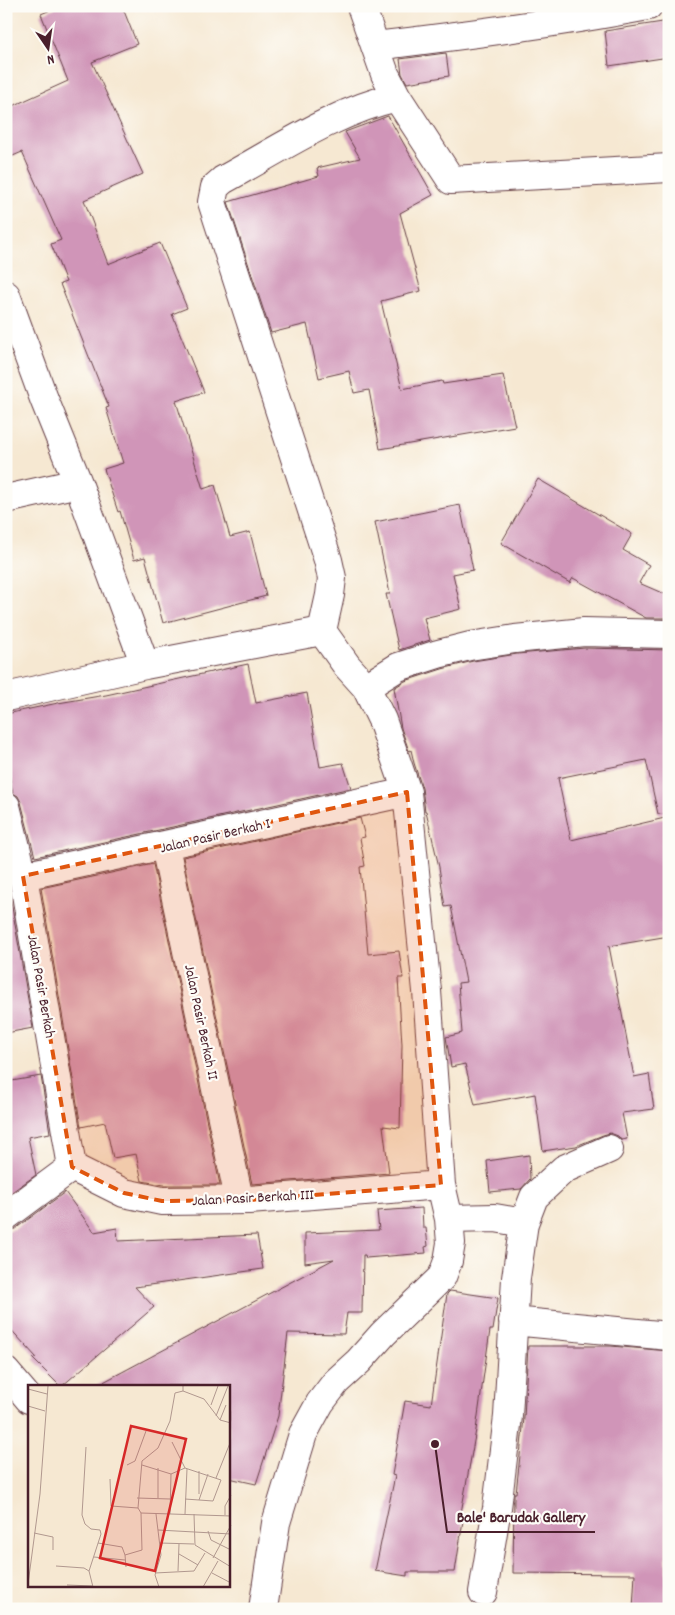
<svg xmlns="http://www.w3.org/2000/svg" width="675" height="1615" viewBox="0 0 675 1615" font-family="Dekko,sans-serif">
	<rect width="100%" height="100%" fill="#fdfcf7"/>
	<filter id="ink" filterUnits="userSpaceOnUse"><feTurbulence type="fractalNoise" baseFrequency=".02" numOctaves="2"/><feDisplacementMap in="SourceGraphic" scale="10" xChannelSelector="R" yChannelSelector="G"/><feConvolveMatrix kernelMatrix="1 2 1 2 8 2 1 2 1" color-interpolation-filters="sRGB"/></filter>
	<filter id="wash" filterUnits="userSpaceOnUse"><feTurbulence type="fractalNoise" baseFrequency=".0096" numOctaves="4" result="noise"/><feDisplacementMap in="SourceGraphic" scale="20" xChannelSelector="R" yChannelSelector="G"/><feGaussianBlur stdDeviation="1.12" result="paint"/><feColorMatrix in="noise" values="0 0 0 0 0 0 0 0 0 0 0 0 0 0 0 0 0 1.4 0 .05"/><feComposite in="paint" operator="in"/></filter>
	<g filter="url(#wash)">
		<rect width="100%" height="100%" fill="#f6e8d2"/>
		<g id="blocks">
			<!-- building -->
			<path fill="#d095b8" d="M60,6H122L137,44L92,62L143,174L84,200L108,264L160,243L187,308L172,314L204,392L176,401L203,489L215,485L230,537L250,532L266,596L163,623L145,557L134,560L120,511L118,512L104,469L123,463L106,408L109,407L60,284L66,282L51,244L61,240L22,152L6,159V109L68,81L41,14Z
				M669,21V57L609,66L605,31Z
				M446,53L449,76L407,83L402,74L400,59Z
				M388,116L433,195L400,213L421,291L381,301L402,389L442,381L443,384L503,375L515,426L380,449L369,390L354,393L349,371L319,378L307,324L271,333L228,202L319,176L317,168L360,158L345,132Z
				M538,479L632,534L623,550L649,565L639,583L669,596V618H646L573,578L570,583L501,543Z
				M460,505L473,570L453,574L461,609L424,618L430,640L399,650L386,594H390L375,522Z
				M585,648L669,650V813L658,814L646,760L558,778L571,840L669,817V936L609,946L634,1077L649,1074L654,1109L622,1113L627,1139L621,1140L618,1136L610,1133L603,1135L576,1146L543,1151L535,1094L475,1105L465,1064L451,1067L446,1037L462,1033L458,983L466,982L451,906L445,907L439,867L426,811H425L422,788L414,763L411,750L409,751L401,728L394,688L405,681L442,669L473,661L517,654Z
				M248,664L256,703L307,693L320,767L343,763L351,788L35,857L21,802L18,796L13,793L6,760V714L58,703L106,695Z
				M360,818L365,837L360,838L365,866L360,867L368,954L399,951L403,978H398L402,1045L400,1128L383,1126L389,1173L252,1184L183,857Z
				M153,864L220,1185H164L142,1181L136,1154L113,1158L105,1122L81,1127L41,888Z
				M6,873L33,1028L6,1033Z
				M41,1076L50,1133L28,1137L36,1175L6,1196V1082Z
				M529,1155L530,1179L521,1189L490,1192L487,1161Z
				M65,1192L94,1232L117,1228L118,1241L257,1235L263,1269L135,1287L154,1307L62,1386H60L33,1359L36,1357L6,1324V1231L15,1229Z
				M422,1208L423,1228H426L428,1246L425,1247L426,1253L366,1258L365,1255H363L362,1313H347L344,1334L288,1333L278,1416L256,1484L229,1478V1386H96L334,1259L305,1263V1233L379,1230L377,1211Z
				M450,1291L498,1298L493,1330H490L476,1430L461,1513L464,1514L455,1572H407V1576L375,1571L395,1476L392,1475L405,1401L431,1405L447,1294Z
				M528,1346H611L669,1351V1478H667L666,1609H633L635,1574L513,1573L514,1496V1493H516L524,1418Z"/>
		</g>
	</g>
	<g filter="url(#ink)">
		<use href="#blocks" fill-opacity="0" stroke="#643d44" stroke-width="1"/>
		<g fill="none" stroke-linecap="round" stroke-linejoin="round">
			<!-- minor casing -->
			<g stroke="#643d44" stroke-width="30">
				<path id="minor" d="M375,46C467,35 558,23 648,6
					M397,97L451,180L669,168
					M6,295L44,399L78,483L145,665
					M6,499L78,483
					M322,631L330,595L332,578L328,560L212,202L215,187L223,180C278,150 335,111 397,97L385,74L361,6
					M366,687L398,667L438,654L470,646L515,639L584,632L669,634
					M6,697L145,665L322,631L347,666L366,687L382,720L407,792L427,991L441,1185L449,1219L451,1243L448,1261L442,1277L383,1334L359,1361L336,1382L320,1403L303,1434L276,1523L263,1609
					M6,806L23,876L72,1167
					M165,846L239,1199
					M23,876L407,792
					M72,1167L124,1193L162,1201L249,1200L441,1185
					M6,1216L72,1167
					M449,1219L495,1218L524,1223
					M513,1321L669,1336
					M6,1372L29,1399
					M483,1592L497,1508L508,1416L516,1278L524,1223L534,1197L564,1169L609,1149"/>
			</g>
			<!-- minor -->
			<use href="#minor" stroke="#fff" stroke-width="28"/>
		</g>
	</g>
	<!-- marked area -->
	<path fill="#e0560e" fill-opacity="0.2" stroke="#e0560e" stroke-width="4" stroke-dasharray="10 6" stroke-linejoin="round" d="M407,792L441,1185L249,1200L162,1201L124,1193L72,1167L23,876Z"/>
	<g text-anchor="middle" stroke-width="4.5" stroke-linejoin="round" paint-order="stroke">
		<!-- street labels -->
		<g font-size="15" fill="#4a1f2b" stroke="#fdfcf7">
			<text transform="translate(215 835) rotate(-13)" y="5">Jalan Pasir Berkah I</text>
			<text transform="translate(42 986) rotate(80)" y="5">Jalan Pasir Berkah</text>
			<text transform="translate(202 1022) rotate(78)" y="5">Jalan Pasir Berkah II</text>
			<text transform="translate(253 1197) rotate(-3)" y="5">Jalan Pasir Berkah III</text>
		</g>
	</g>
	<!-- overview -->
	<g transform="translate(28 1385)">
		<rect width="202" height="202" fill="#f6e8d2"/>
		<path fill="none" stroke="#b1988f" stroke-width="1" d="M155,1V6L176,14L192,35L203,38M0,4L19,9M155,6L147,8L142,36L130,63L114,76L110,123L113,128L203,131M183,20L190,1M0,21L17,26M188,31L200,1M192,35L198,20M144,57L157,83M58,62L54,130L57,139L63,144L72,145L73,149L61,186M99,80L107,76L118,46M114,80L143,89M143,89L157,83L193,95L185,116L157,114M188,93L202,58M82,94L83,121L110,123M171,109V86M109,113L142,114M130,113V83M171,115L180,89M128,129L133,170L127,190L131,202M142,129L143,89M157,129L159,84M166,129L167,160L203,182M197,130V121L203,110M130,145L203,149M180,146L183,155L203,165M6,148L25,152V165M70,158L94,162L97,170M132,158L166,159M151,169L170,180M66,172L97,175M185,173L203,140M28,181L56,183L61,186L65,202M98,182L97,170L114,165L113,128M150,186L151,159M127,188L166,186L177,168M184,188L203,198M0,199L12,109L20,1M39,200L65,201M175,202L190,176"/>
		<path fill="#d62828" fill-opacity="0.15" stroke="#d62828" stroke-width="2.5" d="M103,41L158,54L127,186L72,173Z"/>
		<rect width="202" height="202" fill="none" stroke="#4a1f2b" stroke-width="2.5"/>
	</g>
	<!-- callouts -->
	<path fill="none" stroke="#4a1f2b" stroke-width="2" d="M435 1444L447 1532H595"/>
	<circle fill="#4a1f2b" stroke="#fdfcf7" stroke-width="2" cx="435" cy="1444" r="5"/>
	<g font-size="16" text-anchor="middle" font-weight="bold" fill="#4a1f2b" stroke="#fdfcf7" stroke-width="4.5" stroke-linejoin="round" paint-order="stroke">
		<text x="521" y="1522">Bale' Barudak Gallery</text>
	</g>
	<!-- margin -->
	<rect width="675" height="1615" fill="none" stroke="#fdfcf7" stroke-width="25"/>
	<!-- north arrow -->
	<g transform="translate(48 48) rotate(167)" stroke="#fdfcf7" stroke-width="4" paint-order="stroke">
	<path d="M0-4L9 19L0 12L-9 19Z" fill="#4a1f2b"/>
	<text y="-8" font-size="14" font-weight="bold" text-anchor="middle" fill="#4a1f2b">N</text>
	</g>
</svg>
